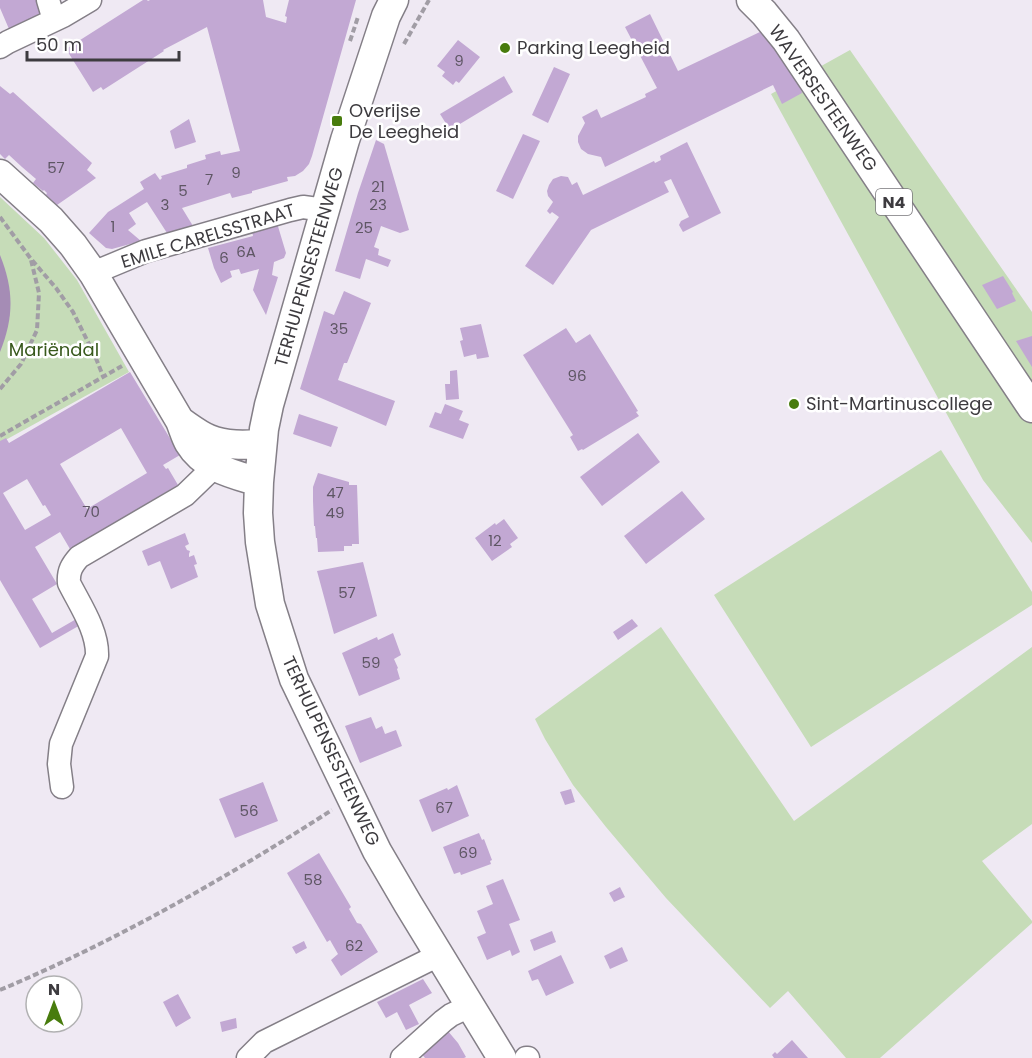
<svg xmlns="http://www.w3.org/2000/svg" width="1032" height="1058" viewBox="0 0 1032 1058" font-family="Poppins,sans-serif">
	<rect width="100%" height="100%" fill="#efe9f3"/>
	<!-- green -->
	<path fill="#c6dcb8" d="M850,50L1032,312V543L983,480L771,94Z
		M0,197L44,238L77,280L129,372L0,443Z
		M941,450L1032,592V605L811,747L714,595Z
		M661,627L794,821L1032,647V824L982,861L1032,921V923L880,1058H846L788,991L770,1008L666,898L606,827L573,785L545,739L535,719Z"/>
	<!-- water -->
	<path fill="#a58cb5" d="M0,255C14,290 14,317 0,352Z"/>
	<!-- building -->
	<path fill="#c2a8d3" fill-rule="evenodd" d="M0,0H36L42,13L9,29L0,8Z
		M143,0H147L148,1L150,0H263L266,17L286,23L287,17L285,16L289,0H356L312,156L309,164L303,171L295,176L287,177L288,181L252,191V193L232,198L230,193L182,208L193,226L167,233L147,202L129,213L136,224L128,230L141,241L112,249L106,248L89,233L108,212L144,189L140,182L155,173L160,180L162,178L161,176L187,168V165L206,159L205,155L220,151L221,155L240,151L207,27L163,50L164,51L103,90L101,87L93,92L66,49Z
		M650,14L678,71L762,31L801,87L802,93L782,104L773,85L605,167L601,157L588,154L581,149L578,142V136L585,123L582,117L597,109L601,118L646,97L645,94L657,88L625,27Z
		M458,40L480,57L459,83L456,81L453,85L442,76L445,72L437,66Z
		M554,67L570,74L548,123L532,115Z
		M504,76L513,92L450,130L440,114Z
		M0,86L10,94L13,92L92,163L87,170L96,178L57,205L46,195L47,193L44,190L43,191L33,183L36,179L22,167L9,155L5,159L0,154Z
		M189,119L196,142L175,149L170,131Z
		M523,134L540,141L513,199L496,191Z
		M376,140L384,144L409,230L400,233L381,226L374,247L379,249L378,255L391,260L388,267L366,259L360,279L335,271L358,193Z
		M687,142L721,213L683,232L679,225L681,221L689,217L671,179L664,182L669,192L591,230L553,285L525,266L559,217L552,212L550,214L547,211L553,202L548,196L547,191L549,185L553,179L561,176L568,177L572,185L577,182L583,195L654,161L655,163L661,160L660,156Z
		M277,223L286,253L284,258L274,262L272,275L278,277L266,315L253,290L259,269L241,274L239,269L230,271L232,277L221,283L214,268L208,248L253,236L252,231Z
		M1003,276L1013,292L1012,293L1016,301L997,309L982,285Z
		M344,291L371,303L347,363H344L338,380L395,401L386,426L300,389L324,311L334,315Z
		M481,324L489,357L477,359L476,354L464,357L460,341L463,340L460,328Z
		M566,328L576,343L590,334L638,411L636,412L639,416L583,450L582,449L578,451L570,437L573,435L523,355Z
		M1032,336V367L1016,341Z
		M457,370L459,399L446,400L445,384H450V371Z
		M130,372L180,455L163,465L166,469L168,468L178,485L70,549L60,532L35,547L57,584L32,599L52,633L78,618L82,624L40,648L0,580V441L6,438L9,443ZM121,428L147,473L87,509L60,464ZM27,479L43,506L45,505L51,515L25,530L3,493Z
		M445,404L463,411L459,420L469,424L463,439L429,427L435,412L441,414Z
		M299,414L338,427L331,447L293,434Z
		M638,433L660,462L602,506L580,477Z
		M318,473L349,482V485H357L359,544H352V546H344V551L318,552L317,538H316L315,526H314L313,501V487Z
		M682,491L705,519L646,564L624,536Z
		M504,519L518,538L510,544L512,547L492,561L475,538L495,523L496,525Z
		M185,533L189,544L185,546L187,550L190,551L189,554V557L194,555L197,564L194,565L198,577L171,589L160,561L148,566L142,551Z
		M363,562L377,616L334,634L317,571Z
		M632,619L638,626L618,640L613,632Z
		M393,633L401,655L394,659L398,668L397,669L400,679L359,696L342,653L377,637L378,640Z
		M371,717L376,729L382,726L385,734L396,730L402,746L360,763L345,726Z
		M263,782L278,821L235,838L219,799Z
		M457,785L469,816L432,832L419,800L447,788L448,790Z
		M571,789L575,802L565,805L560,792Z
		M479,833L482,840L484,839L492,860L490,861L491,864L461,875L460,872L454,874L443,847Z
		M319,853L351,907L349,909L357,923L361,924L378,952L341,976L331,960L338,954L330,940L327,942L287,873Z
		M503,879L520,920L509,924L520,952L512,956L510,950L487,960L477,937L486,933L477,911L493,904L486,886Z
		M620,887L625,897L614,902L609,893Z
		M552,931L556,942L534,951L530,940Z
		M304,941L307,948L296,954L292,947Z
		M622,947L628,961L610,969L604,956Z
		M561,955L574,983L546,996L538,979L532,981L528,971Z
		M423,979L432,993L409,1005L419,1024L406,1030L397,1012L386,1018L377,1002Z
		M178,994L191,1018L176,1027L163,1002Z
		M236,1018L237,1028L222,1032L220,1022Z
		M447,1030L458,1043L466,1057L464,1058H425L420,1052Z
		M792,1040L808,1058H774L772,1055L775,1052L777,1054Z"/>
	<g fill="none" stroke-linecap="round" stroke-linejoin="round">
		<!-- minor casing -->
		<g stroke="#847f87" stroke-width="25">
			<path id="minor" d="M48,0L54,20
				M0,47L8,42L63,16L90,0
				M93,273L146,251L290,210L303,207L325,210
				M62,787L59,764L61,744L97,656C98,631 80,605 69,583C68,571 72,565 79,557L185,495L214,467
				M248,1058L264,1042L439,955
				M402,1058L443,1021L451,1015L470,1006
				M526,1058H528"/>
		</g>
		<!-- major casing -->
		<g stroke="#847f87" stroke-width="31">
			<path id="major" d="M394,0L386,16L345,140L269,405L264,429L259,482L258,513L260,542L270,604L294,679L377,851L408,904L502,1058
				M751,0L764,13L786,40L1032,408
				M0,174L51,220L73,245L93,273L180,421C183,428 185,436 189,443C204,468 233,474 259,482
				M180,421C189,427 199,435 209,439C226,446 245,445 262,444"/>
		</g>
		<!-- path -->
		<path stroke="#a19da5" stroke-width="4" stroke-dasharray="6 3" stroke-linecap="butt" d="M350,41L358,17
			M404,44L429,0
			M0,217L31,259L56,288L73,312L95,356L103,376
			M0,389L21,364L37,330L39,293L31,260
			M0,436L122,366
			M0,990C116,941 226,878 332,810"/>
		<!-- minor -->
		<use href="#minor" stroke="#fff" stroke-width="22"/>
		<!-- major -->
		<use href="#major" stroke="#fff" stroke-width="28"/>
	</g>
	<!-- markers -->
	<g fill="#487c0d" stroke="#fff" stroke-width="2">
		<circle cx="505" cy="48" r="6"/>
		<rect x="331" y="115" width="12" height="12" rx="3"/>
		<circle cx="794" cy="404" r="6"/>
	</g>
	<g text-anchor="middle" stroke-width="5" stroke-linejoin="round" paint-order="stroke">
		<!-- number labels -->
		<g font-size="15" fill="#5e5664">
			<text x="459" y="66">9</text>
			<text x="56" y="173">57</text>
			<text x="236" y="178">9</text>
			<text x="209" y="185">7</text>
			<text x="378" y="192">21</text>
			<text x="183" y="196">5</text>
			<text x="165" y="210">3</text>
			<text x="378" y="210">23</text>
			<text x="113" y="232">1</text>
			<text x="364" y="233">25</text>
			<text x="246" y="257">6A</text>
			<text x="224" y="263">6</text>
			<text x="339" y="334">35</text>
			<text x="577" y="381">96</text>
			<text x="335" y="498">47</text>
			<text x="91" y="517">70</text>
			<text x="335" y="518">49</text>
			<text x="495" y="546">12</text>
			<text x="347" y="598">57</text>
			<text x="371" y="668">59</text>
			<text x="444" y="813">67</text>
			<text x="249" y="816">56</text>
			<text x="468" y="858">69</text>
			<text x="313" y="885">58</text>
			<text x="354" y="951">62</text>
		</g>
		<!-- shield labels -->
		<rect fill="#fff" stroke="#777679" stroke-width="1.5" x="876" y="189" width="36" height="26" rx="4.5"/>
		<g font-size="16" font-weight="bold" fill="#3d3b3f">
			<text x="894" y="208">N4</text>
		</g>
		<!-- poi labels -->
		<g font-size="18" fill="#3d3b3f" stroke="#fff" text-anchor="start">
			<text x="517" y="54">Parking Leegheid</text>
			<text x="349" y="117">Overijse<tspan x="349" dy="21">De Leegheid</tspan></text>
			<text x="806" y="410">Sint-Martinuscollege</text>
		</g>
		<!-- street labels -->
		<g font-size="18" fill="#3d3b3f" stroke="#fff">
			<text transform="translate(823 98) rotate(55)" y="6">WAVERSESTEENWEG</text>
			<text transform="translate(208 236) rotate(-17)" y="6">EMILE CARELSSTRAAT</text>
			<text transform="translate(309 267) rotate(-74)" y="6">TERHULPENSESTEENWEG</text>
			<text transform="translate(331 751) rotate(65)" y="6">TERHULPENSESTEENWEG</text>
		</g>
		<!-- park labels -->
		<g font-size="18" fill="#38591c" stroke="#fff">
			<text x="54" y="356">Mariëndal</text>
		</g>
	</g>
	<!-- north arrow -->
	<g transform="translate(54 1004)"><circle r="28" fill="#ffffff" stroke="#b1b1b2" stroke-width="1.5"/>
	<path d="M0-4.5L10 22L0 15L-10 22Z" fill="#487c0d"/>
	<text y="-9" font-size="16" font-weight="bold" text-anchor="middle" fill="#3d3b3f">N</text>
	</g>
	<!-- scale -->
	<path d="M27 51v9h152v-9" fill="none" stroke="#3d3b3f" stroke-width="3"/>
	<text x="36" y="51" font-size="18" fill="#3d3b3f" stroke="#ffffff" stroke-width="4.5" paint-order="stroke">50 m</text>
</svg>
